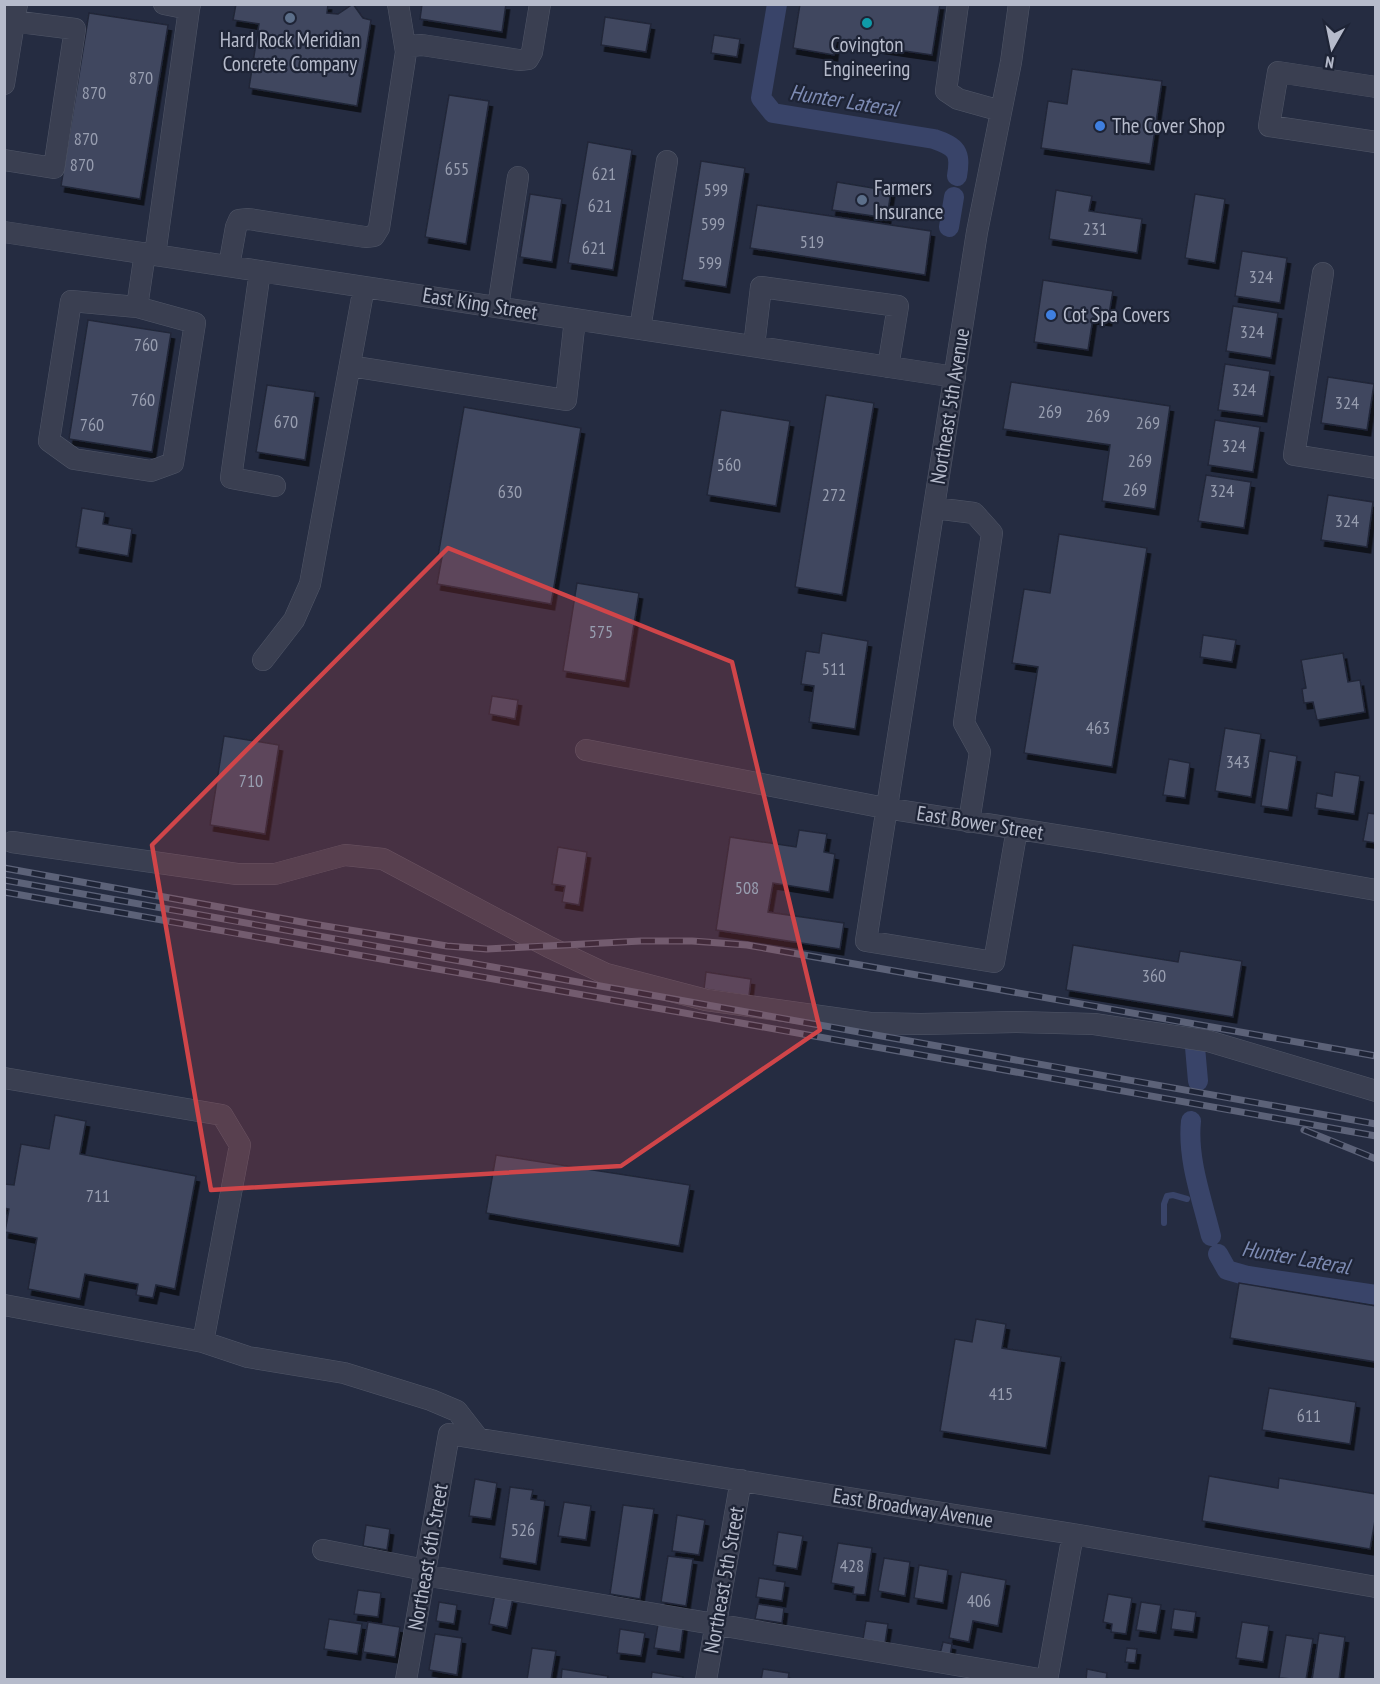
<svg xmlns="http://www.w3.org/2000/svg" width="1380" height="1684" viewBox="0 0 1380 1684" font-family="'PT Sans Narrow',sans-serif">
	<defs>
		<filter id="shadow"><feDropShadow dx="3.5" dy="6" stdDeviation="0" flood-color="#0009"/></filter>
	</defs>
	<rect width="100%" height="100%" fill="#252c41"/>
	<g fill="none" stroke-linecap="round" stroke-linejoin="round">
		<!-- stream -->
		<path stroke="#394469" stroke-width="6" d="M1164,1223V1204L1167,1196L1173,1195L1187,1199"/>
		<!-- canal -->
		<path stroke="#394469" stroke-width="20" d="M777,4L761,98L773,113L934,139C957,147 961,152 957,176
			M949,227L954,197
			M1195,1047L1198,1081
			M1191,1121C1187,1159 1202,1199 1211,1236
			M1218,1254L1227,1270L1248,1276L1376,1295"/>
	</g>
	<!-- building -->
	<path fill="#3f475f" stroke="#202638" stroke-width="1.5" filter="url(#shadow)" d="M236,4H328L327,13L338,14L353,4L363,18L371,20L357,106L249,88L259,24L233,20Z
		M422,4H506L502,32L420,19Z
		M800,4H940L932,55L836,41L834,55L793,48Z
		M89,13L168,25L140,199L61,186Z
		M605,17L651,24L646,52L601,45Z
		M714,35L740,39L737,57L711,53Z
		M1072,69L1162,81L1150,164L1041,148L1048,101L1067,104Z
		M449,95L489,101L466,244L425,237Z
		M588,142L632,150L613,270L568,263Z
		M701,161L745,168L726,287L682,280Z
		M837,182L891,191L887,218L832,210Z
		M1056,190L1092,196L1089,211L1142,219L1137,253L1049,239Z
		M530,194L562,199L552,262L520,257Z
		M1195,194L1225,199L1215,263L1185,258Z
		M757,205L931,231L925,275L750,248Z
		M1242,251L1287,258L1280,303L1235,296Z
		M1043,280L1113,291L1108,320L1093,318L1088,350L1034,342Z
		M1233,306L1278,313L1271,358L1226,351Z
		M88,320L171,333L152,452L69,439Z
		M1225,364L1270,371L1263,416L1218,410Z
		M1328,377L1374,384L1367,430L1321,423Z
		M1011,382L1170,406L1155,509L1102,501L1110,445L1003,429Z
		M267,385L315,392L305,460L256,452Z
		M826,395L874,403L842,595L795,587Z
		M464,407L581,428L551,604L437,584L442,557L438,556Z
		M721,410L790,421L776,506L707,495Z
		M1215,420L1260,427L1253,472L1208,465Z
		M1206,475L1251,482L1244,528L1198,521Z
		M1328,495L1373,502L1367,547L1321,540Z
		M82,508L105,512L103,524L132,529L128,556L76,547Z
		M1059,534L1147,548L1112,767L1024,753L1038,667L1012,663L1024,589L1050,593Z
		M577,583L639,593L625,681L563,671Z
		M822,633L868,641L855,729L809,722L814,686L801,684L806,651L819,653Z
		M1203,635L1236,640L1232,662L1200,657Z
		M1343,653L1348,682L1360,680L1365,712L1317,720L1313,702L1304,703L1302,689L1306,688L1301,660Z
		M492,696L518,700L515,719L489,714Z
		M1225,728L1261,734L1251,797L1215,791Z
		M224,736L279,745L265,834L210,825Z
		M1269,751L1297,756L1288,810L1261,806Z
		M1169,759L1190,763L1185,798L1163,795Z
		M1335,772L1360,776L1354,814L1315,808L1317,793L1332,796Z
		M1368,813L1376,814V843L1363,841Z
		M799,830L827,834L824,852L835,854L829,892L773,883L768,912L844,923L840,949L716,930L730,837L796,847Z
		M558,847L587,852L579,905L562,902L565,886L552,884Z
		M1073,945L1178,962L1180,951L1242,961L1233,1017L1066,990Z
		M706,972L751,979L749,996L704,989Z
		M55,1115L86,1121L80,1154L196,1176L175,1289L156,1285L153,1298L136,1295L138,1284L85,1274L80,1299L28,1289L37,1238L5,1232L9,1209L4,1208V1184L14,1185L21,1144L49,1149Z
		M496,1155L690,1185L679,1246L486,1213Z
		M1239,1283L1376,1306V1362L1230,1338Z
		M976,1319L1006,1324L1002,1348L1061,1357L1046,1448L940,1431L955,1339L972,1342Z
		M1269,1388L1356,1402L1350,1444L1262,1430Z
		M1209,1476L1278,1488L1279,1478L1376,1494V1515L1370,1549L1202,1521Z
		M475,1479L497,1483L491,1519L469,1516Z
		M510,1487L533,1490L531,1499L545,1501L536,1564L500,1558Z
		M564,1502L591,1506L586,1540L558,1536Z
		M623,1505L654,1509L640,1599L610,1594Z
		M677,1515L705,1520L699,1555L672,1551Z
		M366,1525L390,1529L387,1550L363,1546Z
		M778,1532L803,1536L797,1569L773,1565Z
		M838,1543L872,1548L865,1595L853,1594L854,1587L831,1583Z
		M668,1556L693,1559L686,1606L661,1602Z
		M884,1558L910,1562L905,1596L878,1591Z
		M919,1565L948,1570L943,1603L914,1598Z
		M961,1572L1006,1580L998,1626L973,1621L969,1642L949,1638Z
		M759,1578L785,1582L782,1601L756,1597Z
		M358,1590L381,1593L378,1617L354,1614Z
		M495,1594L513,1598L507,1628L489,1624Z
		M1108,1594L1132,1598L1126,1634L1111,1632L1112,1624L1103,1622Z
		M439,1602L457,1605L454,1624L436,1621Z
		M1141,1602L1161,1605L1156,1633L1136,1630Z
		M758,1604L784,1608L782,1623L755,1619Z
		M1174,1609L1196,1612L1193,1632L1171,1629Z
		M659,1618L684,1622L680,1652L654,1648Z
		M329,1619L362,1624L357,1654L324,1649Z
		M866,1621L888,1624L885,1643L863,1639Z
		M368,1622L400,1627L395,1657L363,1652Z
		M1242,1622L1269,1626L1263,1662L1236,1658Z
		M620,1629L645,1633L641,1656L617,1653Z
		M1319,1633L1345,1637L1339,1680H1312Z
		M435,1634L462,1638L457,1675L429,1670Z
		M1286,1635L1313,1639L1306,1680L1279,1678Z
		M943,1642L952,1644L950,1656L940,1654Z
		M532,1648L556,1651L551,1680H527Z
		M1127,1648L1137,1649L1135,1663L1125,1662Z
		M562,1669L608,1676L607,1680H561Z
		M763,1669L789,1673L788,1680H761Z
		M1087,1669L1107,1673L1106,1680H1086Z
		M652,1672L683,1677V1680H651Z"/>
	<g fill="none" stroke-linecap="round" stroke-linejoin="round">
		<!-- minor casing -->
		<g stroke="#515768" stroke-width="22">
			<path id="minor" d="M164,4L189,9L190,4
				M398,4L406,52
				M958,4L946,91L958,99L1001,111
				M4,20L75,29L54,168L4,160
				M4,84L17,4
				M1376,87L1278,72L1269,126L1376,142
				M4,232L955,377
				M155,255L189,9
				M229,266L236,227L239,220L249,219L365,237L374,236L379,228L406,52L410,46L422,45L519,60L528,59L532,52L540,4
				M260,271L231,478L275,486
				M1323,273L1294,455L1376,468
				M137,307L195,323L173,463L151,471L74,459L49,441L71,301L137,307L145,253
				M498,307L518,177
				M640,329L667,161
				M754,346L761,287L898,306L888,367
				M350,366L566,400L575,319
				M934,508L974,513L992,533L964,723L980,752L969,822
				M263,660L294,620L310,584L364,287
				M586,750L885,808L1101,842L1376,890
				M1017,829L994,962L866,941L977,232L1011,62L1019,4
				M12,842L237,874H275L345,855L383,859L549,947L606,974L706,1000L870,1023L921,1024L1016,1022L1094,1024L1208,1041L1376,1091
				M4,1078L222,1115L240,1145L203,1342
				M4,1305L203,1342L248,1357L344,1373L431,1400L457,1411L478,1438
				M323,1550L425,1570
				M424,1575L1045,1680
				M406,1680L449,1434L1073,1534L1376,1587
				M706,1680L741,1480
				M1047,1680L1073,1534"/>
		</g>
		<!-- minor -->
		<use href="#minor" stroke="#3a3f51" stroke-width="21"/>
		<!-- rail casing -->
		<g stroke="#5c6278" stroke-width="7">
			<path id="rail" d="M4,868L313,924L447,946L487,949L641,941H692L747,945L1376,1056
				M4,880L1376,1124
				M4,892L1376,1136
				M1304,1130L1376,1159"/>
		</g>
		<!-- rail -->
		<use href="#rail" stroke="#1e2436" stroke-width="4.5" stroke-dasharray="14" stroke-linecap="butt"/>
	</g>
	<!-- marked area -->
	<path fill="#d04549" fill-opacity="0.2" stroke="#d04549" stroke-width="4.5" stroke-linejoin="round" d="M448,548L732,662L820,1030L621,1166L211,1190L152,845Z"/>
	<!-- markers -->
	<g fill="#5c6f8a" stroke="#1e2436" stroke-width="2">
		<circle cx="290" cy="18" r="6"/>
		<circle cx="862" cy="200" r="6"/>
	</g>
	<circle fill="#0f9aa8" stroke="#1e2436" stroke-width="2" cx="867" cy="23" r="6"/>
	<g fill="#3f7fe0" stroke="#1e2436" stroke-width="2">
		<circle cx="1100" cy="126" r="6"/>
		<circle cx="1051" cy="315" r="6"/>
	</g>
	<g text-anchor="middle" stroke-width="4.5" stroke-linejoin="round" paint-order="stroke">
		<!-- number labels -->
		<g font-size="18" fill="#989eb0">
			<text x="141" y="84">870</text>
			<text x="94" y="99">870</text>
			<text x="86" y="145">870</text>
			<text x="82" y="171">870</text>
			<text x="457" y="175">655</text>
			<text x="604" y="180">621</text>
			<text x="716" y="196">599</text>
			<text x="600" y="212">621</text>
			<text x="713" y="230">599</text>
			<text x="1095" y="235">231</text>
			<text x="812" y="248">519</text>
			<text x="594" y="254">621</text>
			<text x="710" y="269">599</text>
			<text x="1261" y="283">324</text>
			<text x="1252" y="338">324</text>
			<text x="146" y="351">760</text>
			<text x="1244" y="396">324</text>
			<text x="143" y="406">760</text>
			<text x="1347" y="409">324</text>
			<text x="1050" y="418">269</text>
			<text x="1098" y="422">269</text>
			<text x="286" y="428">670</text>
			<text x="1148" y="429">269</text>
			<text x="92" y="431">760</text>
			<text x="1234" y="452">324</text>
			<text x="1140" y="467">269</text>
			<text x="729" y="471">560</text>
			<text x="1135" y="496">269</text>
			<text x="1222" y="497">324</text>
			<text x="510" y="498">630</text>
			<text x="834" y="501">272</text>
			<text x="1347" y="527">324</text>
			<text x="601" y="638">575</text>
			<text x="834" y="675">511</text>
			<text x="1098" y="734">463</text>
			<text x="1238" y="768">343</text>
			<text x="251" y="787">710</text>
			<text x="747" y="894">508</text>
			<text x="1154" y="982">360</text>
			<text x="98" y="1202">711</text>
			<text x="1001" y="1400">415</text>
			<text x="1309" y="1422">611</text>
			<text x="523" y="1536">526</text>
			<text x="852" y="1572">428</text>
			<text x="979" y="1607">406</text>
		</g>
		<!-- poi labels -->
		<g font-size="21" fill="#b6bbcb" stroke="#1e2436" text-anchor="start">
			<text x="290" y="47" text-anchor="middle">Hard Rock Meridian<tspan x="290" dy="24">Concrete Company</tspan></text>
			<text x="867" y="52" text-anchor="middle">Covington<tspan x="867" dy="24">Engineering</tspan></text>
			<text x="1112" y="133">The Cover Shop</text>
			<text x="874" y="195">Farmers<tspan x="874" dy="24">Insurance</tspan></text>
			<text x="1063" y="322">Cot Spa Covers</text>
		</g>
		<!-- street labels -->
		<g font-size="21" fill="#b6bbcb" stroke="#1e2436">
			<text transform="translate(480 304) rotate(9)" y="7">East King Street</text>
			<text transform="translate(950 406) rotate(-81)" y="7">Northeast 5th Avenue</text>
			<text transform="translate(980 823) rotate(9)" y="7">East Bower Street</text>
			<text transform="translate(913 1508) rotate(9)" y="7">East Broadway Avenue</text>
			<text transform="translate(428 1557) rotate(-80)" y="7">Northeast 6th Street</text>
			<text transform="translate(724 1580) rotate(-80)" y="7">Northeast 5th Street</text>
		</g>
		<!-- water labels -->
		<g font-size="22" font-style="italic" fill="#7d8bb3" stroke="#1e2436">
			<text transform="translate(844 100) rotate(9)" y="8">Hunter Lateral</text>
			<text transform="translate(1296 1257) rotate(10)" y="8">Hunter Lateral</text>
		</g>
	</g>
	<!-- border -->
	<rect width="1380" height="1684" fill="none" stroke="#b6bbcb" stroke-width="12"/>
	<!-- north arrow -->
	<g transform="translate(1332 48) rotate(189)" stroke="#1e2436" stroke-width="4.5" paint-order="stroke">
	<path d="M0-4.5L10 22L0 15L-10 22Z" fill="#b6bbcb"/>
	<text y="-9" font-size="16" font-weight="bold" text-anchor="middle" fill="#b6bbcb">N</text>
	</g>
</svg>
